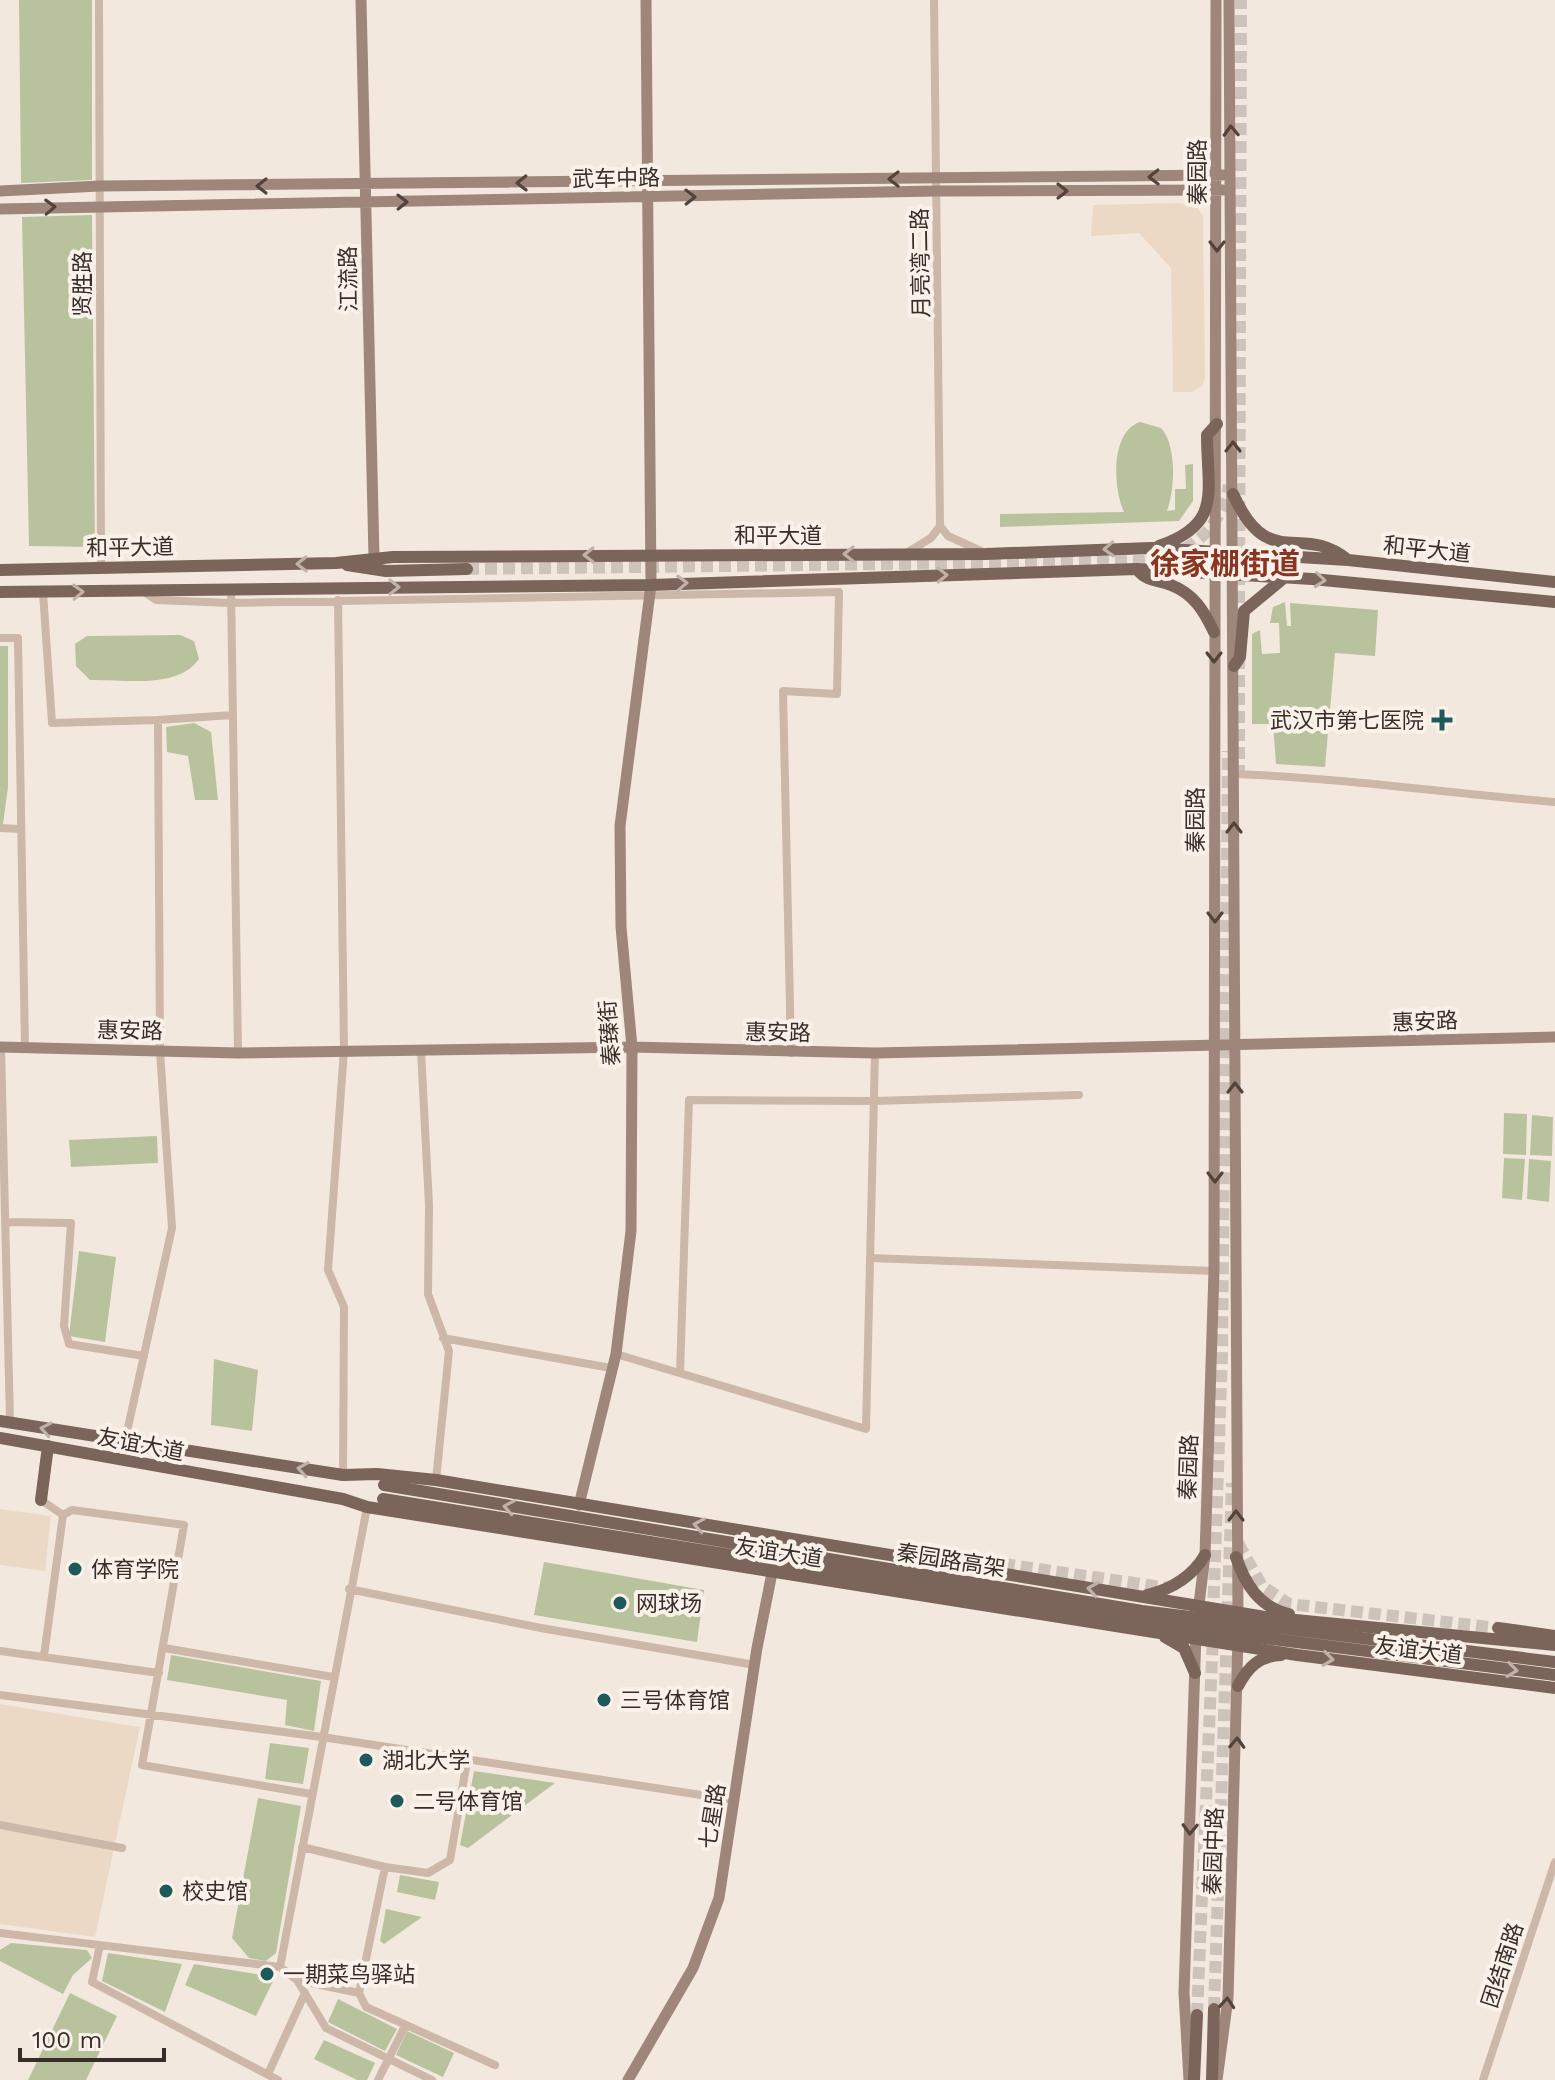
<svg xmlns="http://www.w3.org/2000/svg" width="1555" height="2080" viewBox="0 0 1555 2080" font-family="'Work Sans','Noto Sans SC',sans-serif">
	<rect width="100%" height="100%" fill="#f3e8de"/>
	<!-- green -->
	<path fill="#b8c39d" d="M19,0H92V180L21,183Z
		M92,215L95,547L29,546L22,217Z
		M1140,422L1161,428C1177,445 1175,490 1167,511L1175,510V489H1186L1185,465L1193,464V501L1179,521L1000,527V514L1124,512C1113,488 1110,432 1140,422Z
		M1285,602L1287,626H1291L1290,603L1378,610L1375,656L1335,653L1325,767L1276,764L1273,724H1252V634L1260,630L1262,654L1280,653L1279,623H1270L1273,607Z
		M180,635L194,641L199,659C177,690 123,679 90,680L76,666L75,644L87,636Z
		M0,646H8V787L3,824H0Z
		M194,723L211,732L218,800H195L188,756L167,752L166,727Z
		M1504,1113L1527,1114L1526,1155L1503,1154Z
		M1532,1115L1553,1117L1552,1156L1530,1155Z
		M157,1136L158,1163L71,1167L69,1140Z
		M1504,1158L1525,1159L1522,1200L1502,1198Z
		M1529,1159L1551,1161L1549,1202L1527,1199Z
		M79,1251L116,1257L105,1342L69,1336Z
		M214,1359L258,1370L252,1431L211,1425Z
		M544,1562L704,1590L697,1642L534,1615Z
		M171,1655L321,1681L314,1731L285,1725L287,1700L167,1680Z
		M270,1743L309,1748L303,1784L265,1779Z
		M474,1771L555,1783L468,1848L460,1845Z
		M258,1798L301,1806L276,1953L266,1961L249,1958L232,1938Z
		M400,1875L439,1882L435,1900L397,1892Z
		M386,1909L422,1917L384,1944L380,1941Z
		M11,1943L87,1950L92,1958L73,1975L63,1994L0,1961V1950Z
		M108,1953L182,1964L165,2012L102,1981Z
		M194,1964L275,1977L256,2016L185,1985Z
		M70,1993L117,2016L86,2080H28Z
		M338,1999L397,2029L385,2051L328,2022Z
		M407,2031L454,2053L443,2077L396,2055Z
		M324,2040L375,2063L367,2080H357L314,2059Z"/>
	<!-- plaza -->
	<path fill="#ebd9c5" d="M1176,203L1196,205L1203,216L1205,378L1202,386L1192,392H1173L1171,268L1139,233L1091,236L1093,205Z
		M0,1509L51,1516L45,1571L0,1565Z
		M0,1704L140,1727L95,1937L0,1924Z"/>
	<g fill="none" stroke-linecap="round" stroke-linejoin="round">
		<!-- primary-tunnel -->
		<path stroke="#cec3ba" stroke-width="12" stroke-dasharray="12 6" stroke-linecap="butt" d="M467,569L1147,561C1190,555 1222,528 1229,485
			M1239,621L1241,0
			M1239,777V655
			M1238,1543L1262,1586L1289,1604L1498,1628
			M896,1548L1168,1588
			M1213,1616L1222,1353L1228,751
			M1214,2009L1232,1483
			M1197,2015L1213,1635"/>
		<!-- street -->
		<path stroke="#ccb7a9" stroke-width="8" d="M99,0L101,568
			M934,0L940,526L948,536L981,551
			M908,552L931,538L940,526
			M231,588L238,1053
			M144,592L156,600L231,603L839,592L837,694L783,691L791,1053
			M43,593L52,723L158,720
			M338,600L344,1050L328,1270L344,1307L343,1475
			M0,638H18L25,1048
			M1234,774C1341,778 1448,793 1555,802
			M0,828L21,829
			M1,1047L10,1422
			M421,1051L429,1205L428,1294L449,1351L436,1480
			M5,1222L71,1223L64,1326L69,1344L144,1356
			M870,1258L1214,1271
			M443,1338L611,1368
			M616,1354L866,1429L875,1053
			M680,1373L689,1100L874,1101L1079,1095
			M125,1441L172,1228L160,1051L158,720L233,715
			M41,1500L63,1515L72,1510L184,1525L142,1765L311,1794
			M349,1589L541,1628L755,1665
			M164,1648L333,1677
			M0,1651L159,1673
			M44,1656L63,1515
			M0,1695L322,1737L734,1800
			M0,1825L122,1848
			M302,1847L385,1867L428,1873L450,1860L467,1761
			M385,1867L359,1993L366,2007L495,2065
			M0,1933L280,1967L367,1507
			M100,1945L92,1982L278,2080
			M280,1967L297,1980L359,1993
			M297,1980L326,2028L432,2080
			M268,2074L305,1993
			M378,2080L405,2026
			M1483,2080L1555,1862"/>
		<!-- secondary -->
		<path stroke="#9f867a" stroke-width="11" d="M361,0L374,557
			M1229,0L1238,1619
			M0,191L100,186L1223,175
			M0,209L937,191L1223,190
			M0,1047L238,1053L632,1047L875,1053L1555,1037
			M579,1505L616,1354L631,1231L632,1047L621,927L620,826L651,585L646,0
			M1198,1612L1205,1555L1214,1271L1216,0
			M628,2080L693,1968L719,1898L757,1648L779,1538
			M1189,2080L1184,1993L1196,1633
			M1217,2080L1228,1998L1238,1637"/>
		<!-- primary -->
		<path stroke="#7b645a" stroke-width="12" d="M1233,494C1269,574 1301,521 1348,560
			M1159,546C1223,524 1207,492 1207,435L1217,424
			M347,565L386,571L467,569
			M1137,569C1147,582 1157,579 1171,585C1194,594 1204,611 1214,632
			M0,570L336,563L393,557L986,554L1151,548L1348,560L1555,582
			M0,592L651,585L1137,569L1312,579L1555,602
			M1234,666L1240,657L1244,611L1285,577
			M0,1421L343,1475L377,1474L436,1480L1265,1617L1555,1645
			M0,1438L343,1499L367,1507L1297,1655L1555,1688
			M41,1500L48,1446
			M1236,1557C1245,1584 1259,1607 1289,1614
			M1147,1595C1172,1589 1192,1577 1205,1555
			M1498,1628L1555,1636
			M1165,1637L1184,1648L1195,1673
			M1238,1686C1248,1667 1259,1656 1281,1655
			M1194,2080L1197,2015
			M1212,2080L1214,2009"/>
		<!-- primary-bridge -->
		<path stroke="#7b645a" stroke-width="12" d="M384,1485L1142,1611L1555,1662
			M383,1499L1185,1628L1555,1675"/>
	</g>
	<!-- one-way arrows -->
	<defs><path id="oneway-chevron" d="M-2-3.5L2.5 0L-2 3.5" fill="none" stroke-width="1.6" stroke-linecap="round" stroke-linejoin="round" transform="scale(2)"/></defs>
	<g stroke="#52433d">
		<use href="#oneway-chevron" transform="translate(1231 131) rotate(-92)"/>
		<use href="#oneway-chevron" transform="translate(1154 177) rotate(179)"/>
		<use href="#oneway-chevron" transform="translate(894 179) rotate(180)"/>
		<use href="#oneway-chevron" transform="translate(522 183) rotate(179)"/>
		<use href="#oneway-chevron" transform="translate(262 186) rotate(180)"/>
		<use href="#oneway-chevron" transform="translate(1062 191)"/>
		<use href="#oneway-chevron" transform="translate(690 197) rotate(-1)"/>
		<use href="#oneway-chevron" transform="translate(402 202) rotate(-1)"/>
		<use href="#oneway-chevron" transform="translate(50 207) rotate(-2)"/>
		<use href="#oneway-chevron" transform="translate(1217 246) rotate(90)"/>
		<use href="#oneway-chevron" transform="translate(1233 447) rotate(-90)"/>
		<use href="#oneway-chevron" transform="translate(1214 657) rotate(90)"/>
		<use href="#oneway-chevron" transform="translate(1234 828) rotate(-90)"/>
		<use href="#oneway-chevron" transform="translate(1215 917) rotate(90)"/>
		<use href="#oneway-chevron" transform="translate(1235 1088) rotate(-90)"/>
		<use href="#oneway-chevron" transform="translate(1215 1177) rotate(90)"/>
		<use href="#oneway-chevron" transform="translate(1236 1516) rotate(-90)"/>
		<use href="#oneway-chevron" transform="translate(1237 1743) rotate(-88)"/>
		<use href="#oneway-chevron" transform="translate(1190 1829) rotate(92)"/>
		<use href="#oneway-chevron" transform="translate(1227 2003) rotate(-85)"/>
	</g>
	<g stroke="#c1b2a9">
		<use href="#oneway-chevron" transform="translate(1109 549) rotate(178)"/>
		<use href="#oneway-chevron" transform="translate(849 554) rotate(180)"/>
		<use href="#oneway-chevron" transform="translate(589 555) rotate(-180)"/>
		<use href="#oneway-chevron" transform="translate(302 564) rotate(179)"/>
		<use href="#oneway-chevron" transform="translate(942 575) rotate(-1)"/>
		<use href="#oneway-chevron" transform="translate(1320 580) rotate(5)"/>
		<use href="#oneway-chevron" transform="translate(682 583) rotate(-2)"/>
		<use href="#oneway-chevron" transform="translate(394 587)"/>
		<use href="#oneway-chevron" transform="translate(78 592) rotate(-2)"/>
		<use href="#oneway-chevron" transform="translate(46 1429) rotate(-170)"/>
		<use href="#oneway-chevron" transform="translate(303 1469) rotate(-171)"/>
		<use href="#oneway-chevron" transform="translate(509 1507) rotate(-170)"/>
		<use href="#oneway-chevron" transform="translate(699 1525) rotate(-170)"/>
		<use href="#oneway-chevron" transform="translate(1093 1589) rotate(-171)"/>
		<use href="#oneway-chevron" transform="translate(1328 1659) rotate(7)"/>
		<use href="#oneway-chevron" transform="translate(1512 1670) rotate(7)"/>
	</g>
	<!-- markers -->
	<g fill="#1e5a5b" stroke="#faf2ea" stroke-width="3">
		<path d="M1438 708h8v8h8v8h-8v8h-8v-8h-8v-8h8z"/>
		<circle cx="75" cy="1569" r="8"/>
		<circle cx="620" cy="1603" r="8"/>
		<circle cx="604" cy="1700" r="8"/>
		<circle cx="366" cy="1760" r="8"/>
		<circle cx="397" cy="1801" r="8"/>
		<circle cx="166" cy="1891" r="8"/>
		<circle cx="267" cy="1974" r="8"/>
	</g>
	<g text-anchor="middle" stroke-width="8" stroke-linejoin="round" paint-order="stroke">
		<!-- street labels -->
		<g font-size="22" fill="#392d29" stroke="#faf2ea">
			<text transform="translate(1197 172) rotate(-90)" y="8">秦园路</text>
			<text transform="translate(616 178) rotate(-1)" y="8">武车中路</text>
			<text transform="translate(920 263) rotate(-91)" y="8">月亮湾二路</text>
			<text transform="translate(348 279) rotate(-91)" y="8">江流路</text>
			<text transform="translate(82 284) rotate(-90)" y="8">贤胜路</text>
			<text x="778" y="543">和平大道</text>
			<text transform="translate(130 547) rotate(-1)" y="8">和平大道</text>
			<text transform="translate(1427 549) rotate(6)" y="8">和平大道</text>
			<text transform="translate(1195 820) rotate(-90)" y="8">秦园路</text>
			<text transform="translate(1425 1021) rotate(-2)" y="8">惠安路</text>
			<text transform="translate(130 1030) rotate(1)" y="8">惠安路</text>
			<text transform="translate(778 1032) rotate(1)" y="8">惠安路</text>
			<text transform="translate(609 1033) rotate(-94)" y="8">秦臻街</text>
			<text transform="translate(141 1444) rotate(11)" y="8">友谊大道</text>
			<text transform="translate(1188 1467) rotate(-88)" y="8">秦园路</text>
			<text transform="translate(779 1552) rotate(9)" y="8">友谊大道</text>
			<text transform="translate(951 1560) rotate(9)" y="8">秦园路高架</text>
			<text transform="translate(1419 1650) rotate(7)" y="8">友谊大道</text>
			<text transform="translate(712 1816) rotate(-81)" y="8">七星路</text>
			<text transform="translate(1213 1851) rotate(-88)" y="8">秦园中路</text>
			<text transform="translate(1502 1965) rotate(-72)" y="8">团结南路</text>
		</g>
		<!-- poi labels -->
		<g font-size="22" fill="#392d29" stroke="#faf2ea" text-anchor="start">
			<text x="1424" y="728" text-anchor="end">武汉市第七医院</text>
			<text x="91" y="1577">体育学院</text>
			<text x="636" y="1611">网球场</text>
			<text x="620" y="1708">三号体育馆</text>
			<text x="382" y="1768">湖北大学</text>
			<text x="413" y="1809">二号体育馆</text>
			<text x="182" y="1899">校史馆</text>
			<text x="283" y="1982">一期菜鸟驿站</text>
		</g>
		<!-- district labels -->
		<g font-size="30" font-weight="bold" fill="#893521" stroke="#faf2ea">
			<text x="1225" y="574">徐家棚街道</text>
		</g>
	</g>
	<!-- scale -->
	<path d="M20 2048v12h144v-12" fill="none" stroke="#392d29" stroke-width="4"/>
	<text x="32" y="2048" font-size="24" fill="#392d29" stroke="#faf2ea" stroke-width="6" paint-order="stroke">100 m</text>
</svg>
